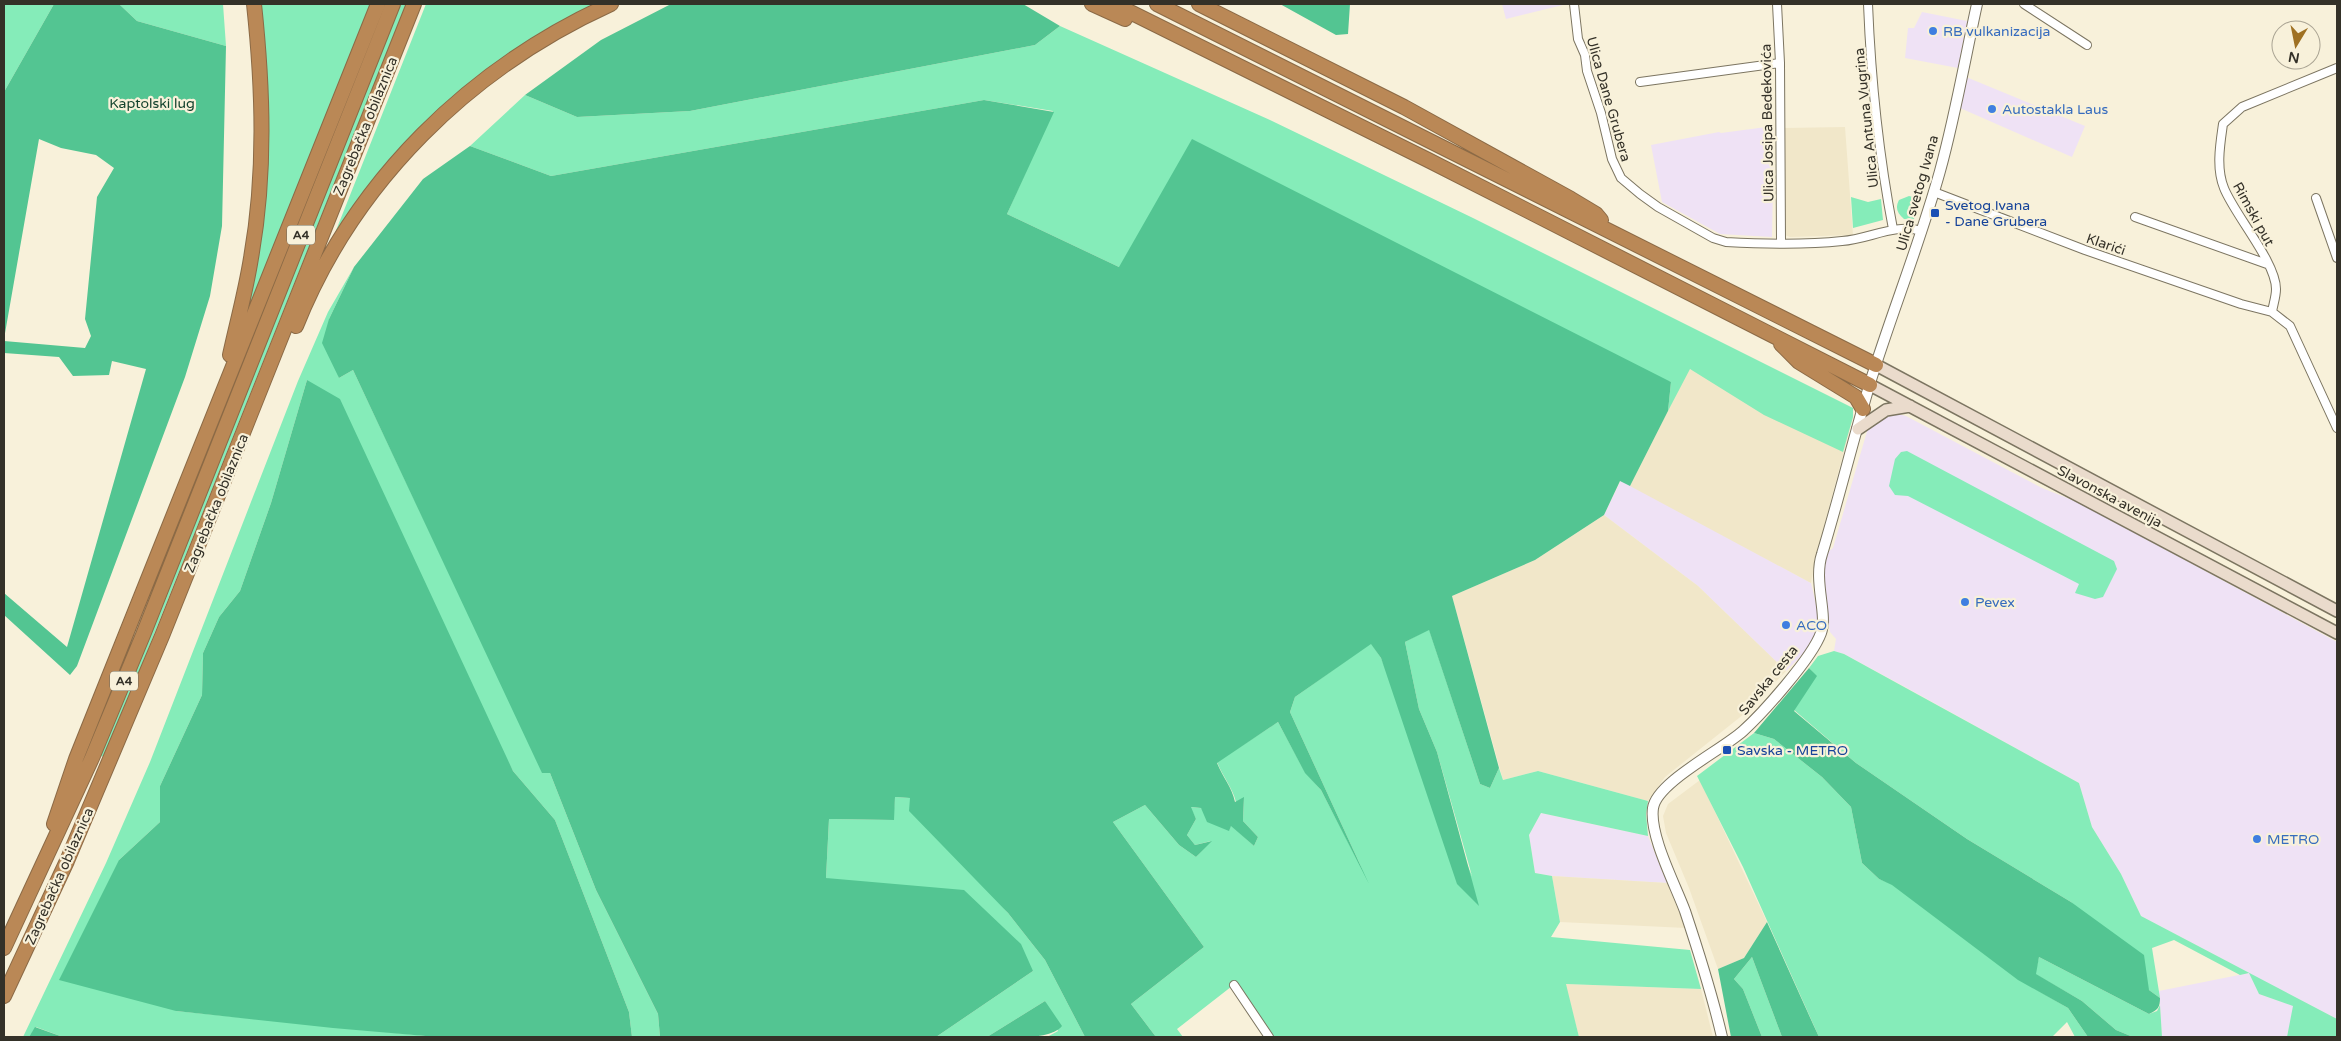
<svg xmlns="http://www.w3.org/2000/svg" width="2341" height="1041" viewBox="0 0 2341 1041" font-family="'Varela Round',sans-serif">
	<rect width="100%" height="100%" fill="#f8f1da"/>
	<!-- commercial -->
	<path fill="#efe2f5" d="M1502,4H1567L1506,19Z
		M1922,12L1967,21L1958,68L1905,58L1908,28H1914Z
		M1966,77L2085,126L2072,157L1960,108Z
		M1774,126L1772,237L1720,234L1662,202L1651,145L1719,132L1721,133Z
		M1898,414L1906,416L2042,488L2077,502L2337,642V1019L2250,974L2259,994L2294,1006L2287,1037H2162L2159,991L2249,973L2141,916L2121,874L2092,827L2079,783L1907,688L1844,654L1834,651L1836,639L1830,632L1823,592V574L1828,552L1833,548L1868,428L1884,415Z
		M1621,480L1811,583L1820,622L1817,640L1786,671L1698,586L1604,515Z
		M1541,813L1648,836L1667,883L1552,876L1535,873L1529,835Z"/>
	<!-- built -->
	<path fill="#f1e7c9" d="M1845,127L1853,235L1790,237L1785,235L1783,233L1784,128Z
		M1689,369L1853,408V417L1815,560L1811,583L1630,486Z
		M1604,515L1698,586L1786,671L1744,714L1665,777L1648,801L1538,771L1503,780L1452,596L1535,560Z
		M1700,780L1767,922L1744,958L1718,969L1689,888L1666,833L1663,816L1668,804Z
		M1552,876L1667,883L1686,928L1560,922Z
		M1565,984L1701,989L1713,1037H1579Z"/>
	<!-- green -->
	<path fill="#85ecb9" d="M4,4H54L4,92Z
		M119,4H223L226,46L137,21Z
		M259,4H370L248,313C245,306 260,250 261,235C269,158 269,81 259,4Z
		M401,4H406L105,757L100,756Z
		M426,4H598L521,45L448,101L394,156L356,204L333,238Z
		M1060,26L1270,120L1473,218L1853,408V417L1843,452L1764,415L1690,369L1668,411L1671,382L1119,267L1007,214L1053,111L984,100L551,176L470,146L525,95L577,117L690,111L1035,45Z
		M1909,196L1913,197L1919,203L1916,213L1918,214L1913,220L1904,219C1897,213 1895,208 1899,200Z
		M1851,197L1868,202L1881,199L1883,220L1853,228Z
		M354,267L329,319L339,378L353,370L457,590L550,773L596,890L658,1014L660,1037H632L629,1012L555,820L513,771L307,380L271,503L240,591L219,617L203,653L202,695L160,786V822L119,860L176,1011L437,1037H63L36,1027L29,1037H23L106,863L150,762L298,381L328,312Z
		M1907,451L2114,561L2117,569L2103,597L2095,599L2075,593L2079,584L1908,496L1895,495L1889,486L1895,459L1901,452Z
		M1429,629L1480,784L1490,788L1499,768L1503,780L1538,771L1648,801L1646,814L1648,836L1541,813L1529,835L1535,873L1552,876L1560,922L1551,937L1690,950L1701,989L1566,984L1579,1037H1273L1236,983L1177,1029L1183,1037H1156L1131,1004L1204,947L1113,822L1145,805L1179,845L1196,857L1211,841L1195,845L1187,835L1196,819L1190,807L1201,808L1229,830L1231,825L1254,846L1258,837L1243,821L1244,798L1236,802C1232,787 1223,777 1217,762L1278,722L1305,772L1321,790L1363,871L1290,712L1295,697L1371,643L1381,658L1472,876L1437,752L1419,709L1405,642Z
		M1834,651L1844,654L2079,783L2092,827L2121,874L2141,916L2337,1019V1037H2287L2293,1006L2259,994L2249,973L2240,975L2174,940L2152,948L2160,998L2149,990L2071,902L1967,839L1856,763L1794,710L1816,676L1809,668L1818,656Z
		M1754,733L1774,739L1822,777L1851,807L1862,863L1879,879L1892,884L2018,979L2068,1008L2088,1037H2075L2067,1022L2052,1037H1819L1743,867L1697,776Z
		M895,797L910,798L1008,913L1045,960L1085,1037H1047L1058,1031L1045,1001L987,1037H936L1033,971L826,878L829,819L893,820Z
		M1752,957L1782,1037H1762L1743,989L1734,979Z
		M2039,957L2149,1014L2157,1011L2160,1005L2162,1037H2133L2116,1030L2082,1001L2035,974Z"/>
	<!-- forest -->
	<path fill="#53c592" d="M54,4H119L137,21L226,46L222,226L210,296L185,377L77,666L70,675L4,615V593L67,647L146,369L112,361L109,375L73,376L59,357L4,353V341L85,348L91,336L85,319L97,197L114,168L96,155L61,148L39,139L4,339V92Z
		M671,4H1023L1060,26L1035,45L690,111L577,117L525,95L601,40Z
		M1280,4H1350L1348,34L1336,35Z
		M984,100L1054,112L1007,214L1119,267L1192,139L1671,382L1668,411L1630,486L1620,481L1604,515L1535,560L1452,596L1499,768L1490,788L1480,784L1429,630L1405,642L1419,709L1437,752L1479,906L1457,884L1381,658L1371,644L1295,697L1290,712L1369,884L1321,790L1305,773L1278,722L1217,763C1223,778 1232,787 1235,802L1244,797L1243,821L1258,837L1254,846L1231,826L1229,831L1207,822L1201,808L1191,807L1196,819L1187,835L1195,845L1212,841L1196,857L1179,845L1145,805L1113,822L1204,947L1131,1004L1156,1037H1085L1045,960L1008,913L909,811L910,798L895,797L894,820L829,819L826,878L964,890L1021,944L1033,971L936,1037H660L658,1014L596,890L550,773H542L353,370L339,378L322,343L329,319L354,267L423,179L470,146L551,176Z
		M307,380L340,399L513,771L555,820L629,1012L632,1037H437L333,1028L176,1011L59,980L119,860L160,822V786L202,695L203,653L219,617L240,591L271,503Z
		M1809,668L1817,676L1794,711L1856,763L1967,839L2071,902L2144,955L2149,990L2160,998C2160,1007 2158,1010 2149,1014L2039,957L2036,974L2082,1001L2116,1030L2133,1037H2088L2068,1008L2018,980L1892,885L1879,879L1862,863L1851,807L1822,777L1774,739L1754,733Z
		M1767,922L1813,1024L1819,1037H1782L1752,957L1734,979L1743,989L1762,1037H1731L1718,969L1744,958Z
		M1045,1001L1062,1026C1050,1041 1006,1037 987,1037Z
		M35,1027L63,1037H29Z"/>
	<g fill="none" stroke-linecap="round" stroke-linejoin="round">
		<!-- minor casing -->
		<g stroke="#7c7561" stroke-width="10">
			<path id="minor" d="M1574,4L1578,39L1585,55L1587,71L1601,113L1612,159L1621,178L1640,194L1658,207L1713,238L1726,242C1764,244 1805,245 1842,241C1870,239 1894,223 1922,231
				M1777,4L1780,63L1781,242
				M1868,4C1871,79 1879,156 1893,229
				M2024,4L2087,45
				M2337,68L2242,107L2223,124C2220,145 2216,168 2224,188C2234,214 2276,262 2276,289C2276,297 2273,305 2272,312L2290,326L2337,428
				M1640,82L1780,63
				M1934,192L2085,250L2241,304L2272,312
				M2316,198L2337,258
				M2135,217L2267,264
				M1234,985L1269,1037"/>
		</g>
		<!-- tertiary casing -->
		<g stroke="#7c7561" stroke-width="12">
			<path id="tertiary" d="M1722,1037C1712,994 1699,953 1685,911C1675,884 1649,835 1653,808C1657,782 1722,750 1743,731C1763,713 1812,658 1821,633C1828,614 1813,581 1822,554C1839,498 1853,440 1870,383C1892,312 1920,243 1940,171C1955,117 1965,59 1977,4"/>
		</g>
		<!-- secondary casing -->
		<g stroke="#7c7561" stroke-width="14">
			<path id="secondary" d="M1876,365L2337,611
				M1870,385L2337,633
				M1858,429L1886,410L1910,406"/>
		</g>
		<!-- motorway casing -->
		<g stroke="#8b6a46" stroke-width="16">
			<path id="motorway" d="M1092,4L1125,19
				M1114,4L1428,160L1870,385
				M1157,4L1876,365
				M1199,4L1404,107L1571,199L1596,214L1601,220
				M296,326C354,181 470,68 611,4
				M1781,344L1799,362L1856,397L1863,409
				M230,355C237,323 246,290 251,258C266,174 263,88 254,4
				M54,824L76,759L378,4
				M4,948L92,758L143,635L393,4
				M4,996L67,861L162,636L414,4"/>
		</g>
		<!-- minor -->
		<use href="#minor" stroke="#fff" stroke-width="8"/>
		<!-- tertiary -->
		<use href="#tertiary" stroke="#fff" stroke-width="10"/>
		<!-- secondary -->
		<use href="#secondary" stroke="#eadbcc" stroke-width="11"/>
		<!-- motorway -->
		<use href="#motorway" stroke="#ba8856" stroke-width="14"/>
	</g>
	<!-- markers -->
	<g fill="#3f7fe0" stroke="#f8f1da" stroke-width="2">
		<circle cx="1933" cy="31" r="5"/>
		<circle cx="1992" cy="109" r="5"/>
		<circle cx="1965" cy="602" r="5"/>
		<circle cx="1786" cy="625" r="5"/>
		<circle cx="2257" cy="839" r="5"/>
	</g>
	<g fill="#1a4fb4" stroke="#f8f1da" stroke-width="2">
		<rect x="1930" y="208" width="10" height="10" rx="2.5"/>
		<rect x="1722" y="745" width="10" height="10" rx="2.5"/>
	</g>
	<g text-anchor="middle" stroke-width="4.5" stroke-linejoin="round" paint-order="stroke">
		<!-- shield labels -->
		<g fill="#f8f1da" stroke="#6f6b5d" stroke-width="1">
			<rect x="287" y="225.5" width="28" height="19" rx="4"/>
			<rect x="110" y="671.5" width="28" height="19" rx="4"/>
		</g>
		<g font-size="12" font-weight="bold" fill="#343128">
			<text x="301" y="239">A4</text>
			<text x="124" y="685">A4</text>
		</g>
		<!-- shop labels -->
		<g font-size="14" fill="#366cbe" stroke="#f8f1da" text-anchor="start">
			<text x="1943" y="36">RB vulkanizacija</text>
			<text x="2002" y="114">Autostakla Laus</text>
			<text x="1975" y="607">Pevex</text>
			<text x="1796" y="630">ACO</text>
			<text x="2267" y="844">METRO</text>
		</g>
		<!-- street labels -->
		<g font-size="14" fill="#343128" stroke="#f8f1da">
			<text transform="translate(1609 99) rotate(74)" y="5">Ulica Dane Grubera</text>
			<text transform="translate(1866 118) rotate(-96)" y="5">Ulica Antuna Vugrina</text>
			<text transform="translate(1767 123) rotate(-91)" y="5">Ulica Josipa Bedekovića</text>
			<text transform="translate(365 126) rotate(-68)" y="5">Zagrebačka obilaznica</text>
			<text transform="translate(1917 193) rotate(-74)" y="5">Ulica svetog Ivana</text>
			<text transform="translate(2254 214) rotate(61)" y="5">Rimski put</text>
			<text transform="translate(2106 244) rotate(19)" y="5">Klarići</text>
			<text transform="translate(2110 496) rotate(28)" y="5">Slavonska avenija</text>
			<text transform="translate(216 503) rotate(-68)" y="5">Zagrebačka obilaznica</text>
			<text transform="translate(1768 680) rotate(-51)" y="5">Savska cesta</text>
			<text transform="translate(59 876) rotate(-66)" y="5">Zagrebačka obilaznica</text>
		</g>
		<!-- park labels -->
		<g font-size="14" fill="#13432e" stroke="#f8f1da">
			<text x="152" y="108">Kaptolski lug</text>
		</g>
		<!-- transit labels -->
		<g font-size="14" fill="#164399" stroke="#f8f1da" text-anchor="start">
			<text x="1945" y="210">Svetog Ivana<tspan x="1945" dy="16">- Dane Grubera</tspan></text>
			<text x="1737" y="755">Savska - METRO</text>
		</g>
	</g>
	<!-- border -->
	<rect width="2341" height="1041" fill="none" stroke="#343128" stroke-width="10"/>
	<!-- north arrow -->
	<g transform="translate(2296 45) rotate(190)"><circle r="24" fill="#f8f1da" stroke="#aaa493"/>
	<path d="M0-4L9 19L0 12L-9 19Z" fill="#9f7123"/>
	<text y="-8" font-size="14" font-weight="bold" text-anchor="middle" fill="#343128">N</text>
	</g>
</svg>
